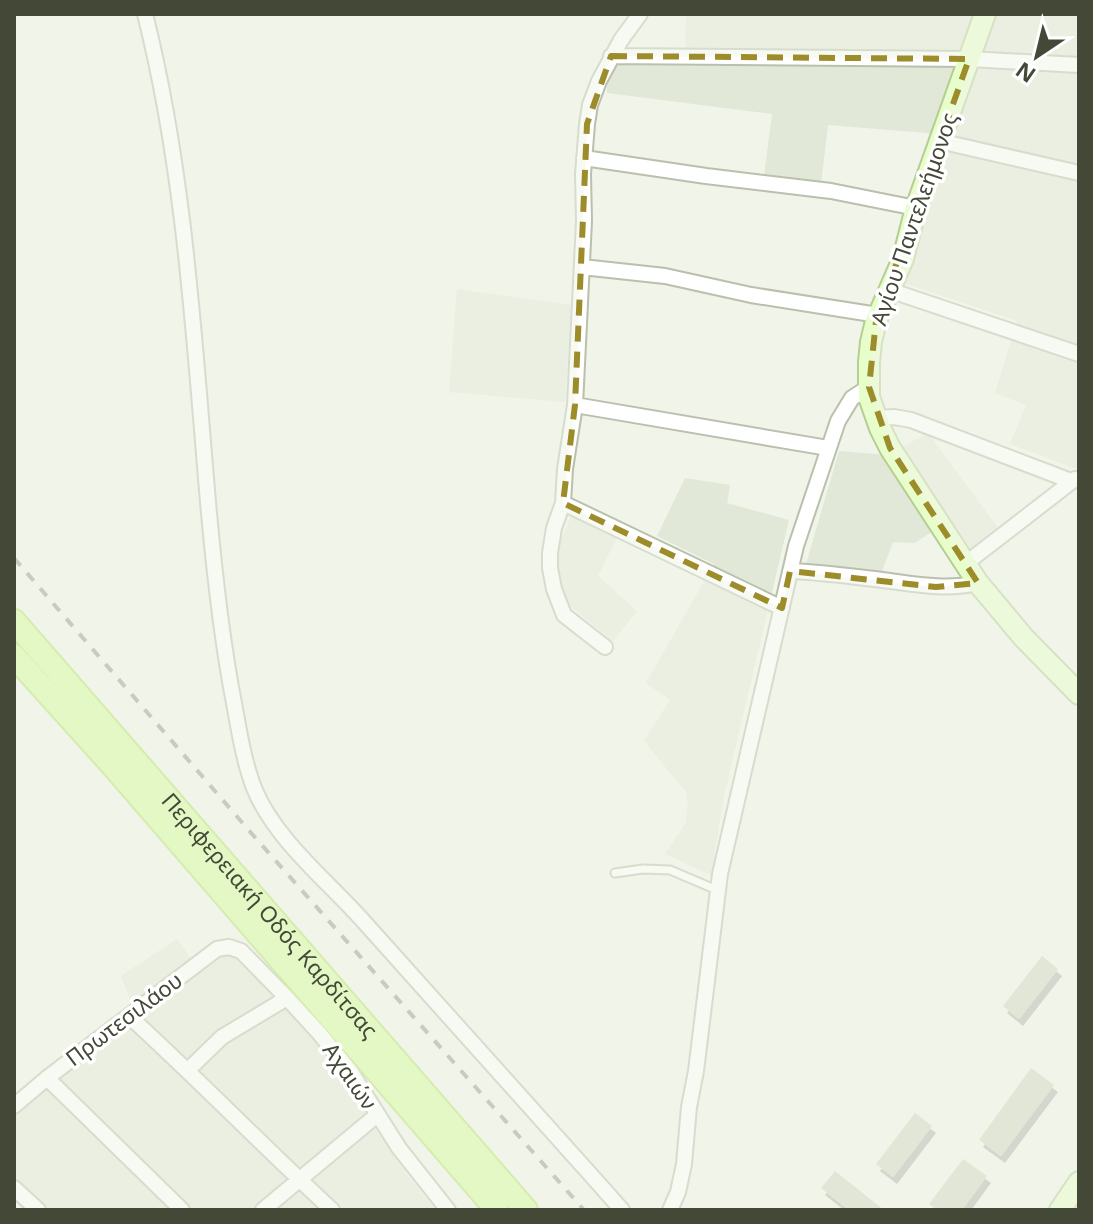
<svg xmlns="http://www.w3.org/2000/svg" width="1093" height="1224" viewBox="0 0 1093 1224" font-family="'Noto Sans',sans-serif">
	<defs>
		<filter id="shadow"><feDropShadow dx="4" dy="7" stdDeviation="0" flood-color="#0004"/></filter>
	</defs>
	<rect width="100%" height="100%" fill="#f0f4e9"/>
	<!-- residential -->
	<path fill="#e2e8d7" d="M686,14H1079V470L1010,444L1026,405L995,393L1017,321L904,283L951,135L828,125L821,184L764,176L772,114L607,93V85L619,61L685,62Z
		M457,289L571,305L565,402L449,392Z
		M928,433L1001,532L972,554L946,522L915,543L893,542L881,574L822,564H806L839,451L888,455Z
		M685,478L730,485L727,503L789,520L724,796L711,875L665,854L686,822L688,805L686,792L644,741L670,700L646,683L714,564L657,536Z
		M572,514L617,537L598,576L637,611L613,641L565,602L555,554Z
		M177,939L201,973L234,948L293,1012L346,1078L406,1174L436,1210H50L14,1176V1114L136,1016L121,976Z"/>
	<!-- building -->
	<path fill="#cfd6bf" filter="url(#shadow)" d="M1042,956L1058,969L1019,1019L1003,1006Z
		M1031,1068L1054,1085L1001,1156L979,1140Z
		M915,1113L932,1126L893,1177L876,1164Z
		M963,1159L987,1176L962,1210H937L929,1204Z
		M835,1171L884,1210H849L821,1188Z"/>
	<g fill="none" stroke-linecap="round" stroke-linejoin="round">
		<!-- lane casing -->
		<g stroke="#b9c0ac" stroke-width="11">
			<path id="lane" d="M615,873L643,869L670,870L717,890"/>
		</g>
		<!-- street casing -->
		<g stroke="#b9c0ac" stroke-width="18">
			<path id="street" d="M145,14C185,173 194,339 208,502C214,570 221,637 234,703C239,731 244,762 254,788C275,840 329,882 365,923C451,1019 537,1114 622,1210
				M611,56L969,59L1079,65
				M939,141L1079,173
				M584,158L706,176L831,191L916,208
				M582,267L665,276L751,295L878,315
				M889,290L1079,354
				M575,405L828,448
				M876,418L894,417L911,420L1071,481
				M563,503L782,608
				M965,564L1075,479
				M790,571C823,572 856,577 890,581C919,585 948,590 978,583
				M605,647L564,615L554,589L550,568V553L554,528L563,503L565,469L575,405L584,221L583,174L587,124L590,105L599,81L621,40L640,14
				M129,1016C198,1079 263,1146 332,1210
				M188,1070L222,1037L287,998
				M47,1078L182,1210
				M14,1106L47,1078L217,949L229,947L241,951L287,998L319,1033L351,1072L399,1148L448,1210
				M14,1188L38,1210
				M263,1210L377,1115
				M670,1210L678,1192L684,1164L689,1107L696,1071L720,874L796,546L838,421L852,398L869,387"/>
		</g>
		<!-- secondary casing -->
		<g stroke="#b6cd95" stroke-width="24">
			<path id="secondary" d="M985,14L916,208L903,259L876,321L871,342L869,362V397L880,428L890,448L978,583L1024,638L1079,694
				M1060,1210L1079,1182"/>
		</g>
		<!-- primary casing -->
		<g stroke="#b5e269" stroke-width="26">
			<g id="primary">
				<path id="s1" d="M14,621L526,1210"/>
				<path d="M14,656L113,766L497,1210"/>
			</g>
		</g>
		<!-- lane -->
		<use href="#lane" stroke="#fff" stroke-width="7"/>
		<!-- street -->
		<use href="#street" stroke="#fff" stroke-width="14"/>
		<!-- secondary -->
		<use href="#secondary" stroke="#e7feca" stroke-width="20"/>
		<!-- primary -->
		<use href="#primary" stroke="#d6fd9a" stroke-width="22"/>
		<!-- rail -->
		<path stroke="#989898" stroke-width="4" stroke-dasharray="10 10" stroke-linecap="butt" d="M14,558L252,834L584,1210"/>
	</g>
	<!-- marked area -->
	<path d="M0 0H1093V1224H0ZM611,56L969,59L876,321L869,387L890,448L978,583L936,587L790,571L782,608L563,503L575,405L587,124Z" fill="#f0f4e9" fill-opacity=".55" fill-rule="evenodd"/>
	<path fill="none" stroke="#9d8c2a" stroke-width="6" stroke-dasharray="16 10" stroke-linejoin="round" d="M611,56L969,59L876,321L869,387L890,448L978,583L936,587L790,571L782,608L563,503L575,405L587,124Z"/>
	<g text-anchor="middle" stroke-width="7" stroke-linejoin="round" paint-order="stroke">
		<!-- street labels -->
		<g font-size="22" fill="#434837" stroke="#fff">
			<text transform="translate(914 219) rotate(-71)" y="8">Αγίου Παντελεήμονος</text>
			<text dy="8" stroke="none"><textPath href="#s1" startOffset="390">Περιφερειακή Οδός Καρδίτσας</textPath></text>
			<text transform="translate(124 1019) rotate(-37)" y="8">Πρωτεσιλάου</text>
			<text transform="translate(350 1076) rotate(55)" y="8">Αχαιών</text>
		</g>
	</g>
	<!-- border -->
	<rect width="1093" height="1224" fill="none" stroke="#434837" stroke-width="32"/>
	<!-- north arrow -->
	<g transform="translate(1037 56) rotate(215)" stroke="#ffffff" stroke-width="6" paint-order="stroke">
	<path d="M0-6L14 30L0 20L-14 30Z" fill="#434837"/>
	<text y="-12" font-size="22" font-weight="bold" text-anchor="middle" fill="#434837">N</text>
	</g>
</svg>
